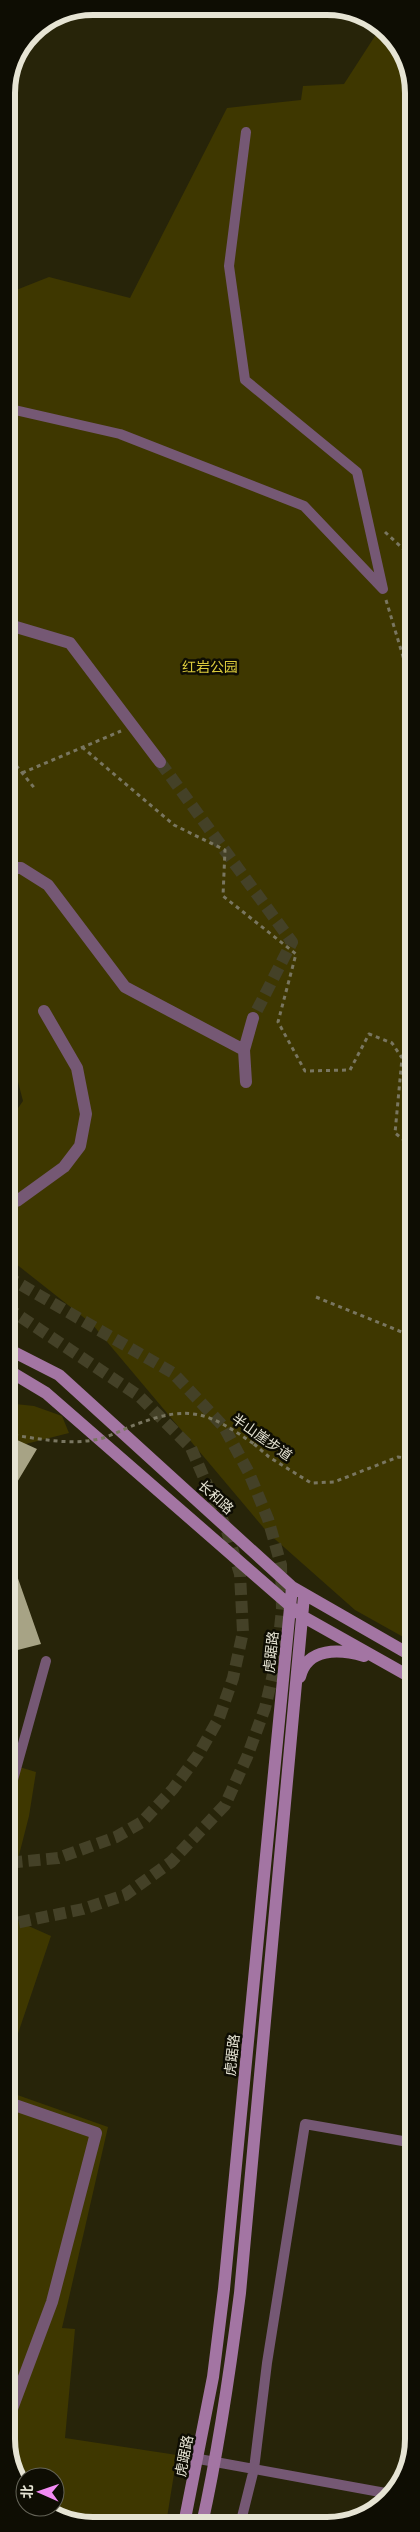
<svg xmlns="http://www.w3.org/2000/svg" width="420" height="2532" viewBox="0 0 420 2532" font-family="Quicksand,'Noto Sans SC',sans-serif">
	<rect width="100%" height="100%" fill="#272409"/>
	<!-- green -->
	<path fill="#3e3700" d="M377,26L392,36L414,87V1643L355,1610L268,1533L92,1324L6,1256V1125L23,1101L6,1036V294L49,277L130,298L227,108L301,100L303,86L344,84L375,36Z
		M6,1403L34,1406L62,1416L69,1433L6,1449Z
		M6,1763L36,1772L29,1816L6,1906Z
		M6,1916L51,1936L6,2069Z
		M6,2091L108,2127L62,2328L75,2329L65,2438L177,2455L166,2524L71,2523L45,2507H55V2477H25V2490L6,2445Z"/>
	<!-- building -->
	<path fill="#a7a385" d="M15,1439L37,1449L13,1489L8,1550L41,1644L6,1653V1451Z"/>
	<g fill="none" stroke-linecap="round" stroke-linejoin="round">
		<!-- street-tunnel -->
		<path stroke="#444127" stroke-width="12" stroke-dasharray="12 6" stroke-linecap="butt" d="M160,762L292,942L253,1018"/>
		<!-- secondary-tunnel -->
		<path stroke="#444127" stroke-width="12" stroke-dasharray="12 6" stroke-linecap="butt" d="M6,1276L173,1373L224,1427L249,1473L268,1519L281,1565L282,1609L277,1657L265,1708L247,1757L225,1805L171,1862L125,1895L83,1909L6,1925
			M6,1307L139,1396L191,1448L226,1528L240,1574L243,1632L233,1678L219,1718L198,1755L173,1789L142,1822L116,1837L58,1858L6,1863"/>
		<!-- path -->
		<path stroke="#797660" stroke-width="3" stroke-dasharray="4 4" stroke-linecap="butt" d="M385,532L414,559
			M386,600L414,693
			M82,747L174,825L225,850L223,896L296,954L278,1022L305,1071L350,1070L369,1034L392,1043L402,1058L395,1133L414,1148
			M6,753L36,790
			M22,773L121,731
			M316,1297L414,1337
			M254,1444L269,1457L311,1483L334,1482L398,1457L414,1459"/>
		<!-- lane -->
		<path stroke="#755874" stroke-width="10" d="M6,408L120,434L304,506L383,589L357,472L245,380L229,266L246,132
			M6,1805L46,1661
			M199,2459L391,2494
			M240,2525L254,2469L267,2363L305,2124L414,2143"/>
		<!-- street -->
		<path stroke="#755874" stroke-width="12" d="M6,624L70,643L160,762
			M6,868H21L48,885L125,987L244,1050
			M246,1082L244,1050L253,1018
			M6,1201H17L64,1167L80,1146L86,1114L77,1068L44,1011
			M6,2102L96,2133L52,2302L6,2425"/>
		<!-- secondary -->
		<path stroke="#a375a3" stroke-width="12" d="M6,1348L59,1375L292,1587L414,1657
			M6,1369L46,1393L302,1616L414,1679
			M300,1677C307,1647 340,1649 364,1656
			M184,2524L213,2377L224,2289L292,1587
			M202,2524C219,2448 230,2371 240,2293L304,1596"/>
		<!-- path-bridge -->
		<path stroke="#797660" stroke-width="3" stroke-dasharray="4 4" stroke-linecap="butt" d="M6,1434C36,1438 64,1445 94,1440C108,1438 123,1429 137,1424C191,1404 209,1413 254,1444"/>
	</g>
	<g text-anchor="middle" stroke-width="5" stroke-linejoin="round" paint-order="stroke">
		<!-- park labels -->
		<g font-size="14" fill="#dccb3c" stroke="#0e0d03">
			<text x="210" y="672">红岩公园</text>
		</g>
		<!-- street labels -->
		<g font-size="14" fill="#e6e4d4" stroke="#0e0d03">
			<text transform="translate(262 1437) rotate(35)" y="5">半山崖步道</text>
			<text transform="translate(216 1497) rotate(42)" y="5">长和路</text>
			<text transform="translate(271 1652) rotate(-84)" y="5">虎踞路</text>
			<text transform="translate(232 2055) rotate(-84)" y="5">虎踞路</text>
			<text transform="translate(184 2456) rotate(-79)" y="5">虎踞路</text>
		</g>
	</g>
	<!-- crop -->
	<path d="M0 0H420V2532H0ZM93 15H327A78 78 0 0 1 405 93V2439A78 78 0 0 1 327 2517H93A78 78 0 0 1 15 2439V93A78 78 0 0 1 93 15Z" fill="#0e0d03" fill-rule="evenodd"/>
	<path fill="none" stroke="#e6e4d4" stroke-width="6" d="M93 15H327A78 78 0 0 1 405 93V2439A78 78 0 0 1 327 2517H93A78 78 0 0 1 15 2439V93A78 78 0 0 1 93 15Z"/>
	<!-- north arrow -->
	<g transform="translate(40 2492) rotate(272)"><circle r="24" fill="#0e0d03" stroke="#646357"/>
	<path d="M0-4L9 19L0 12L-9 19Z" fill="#f28af3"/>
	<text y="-8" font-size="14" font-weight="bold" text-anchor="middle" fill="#e6e4d4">北</text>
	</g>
</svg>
